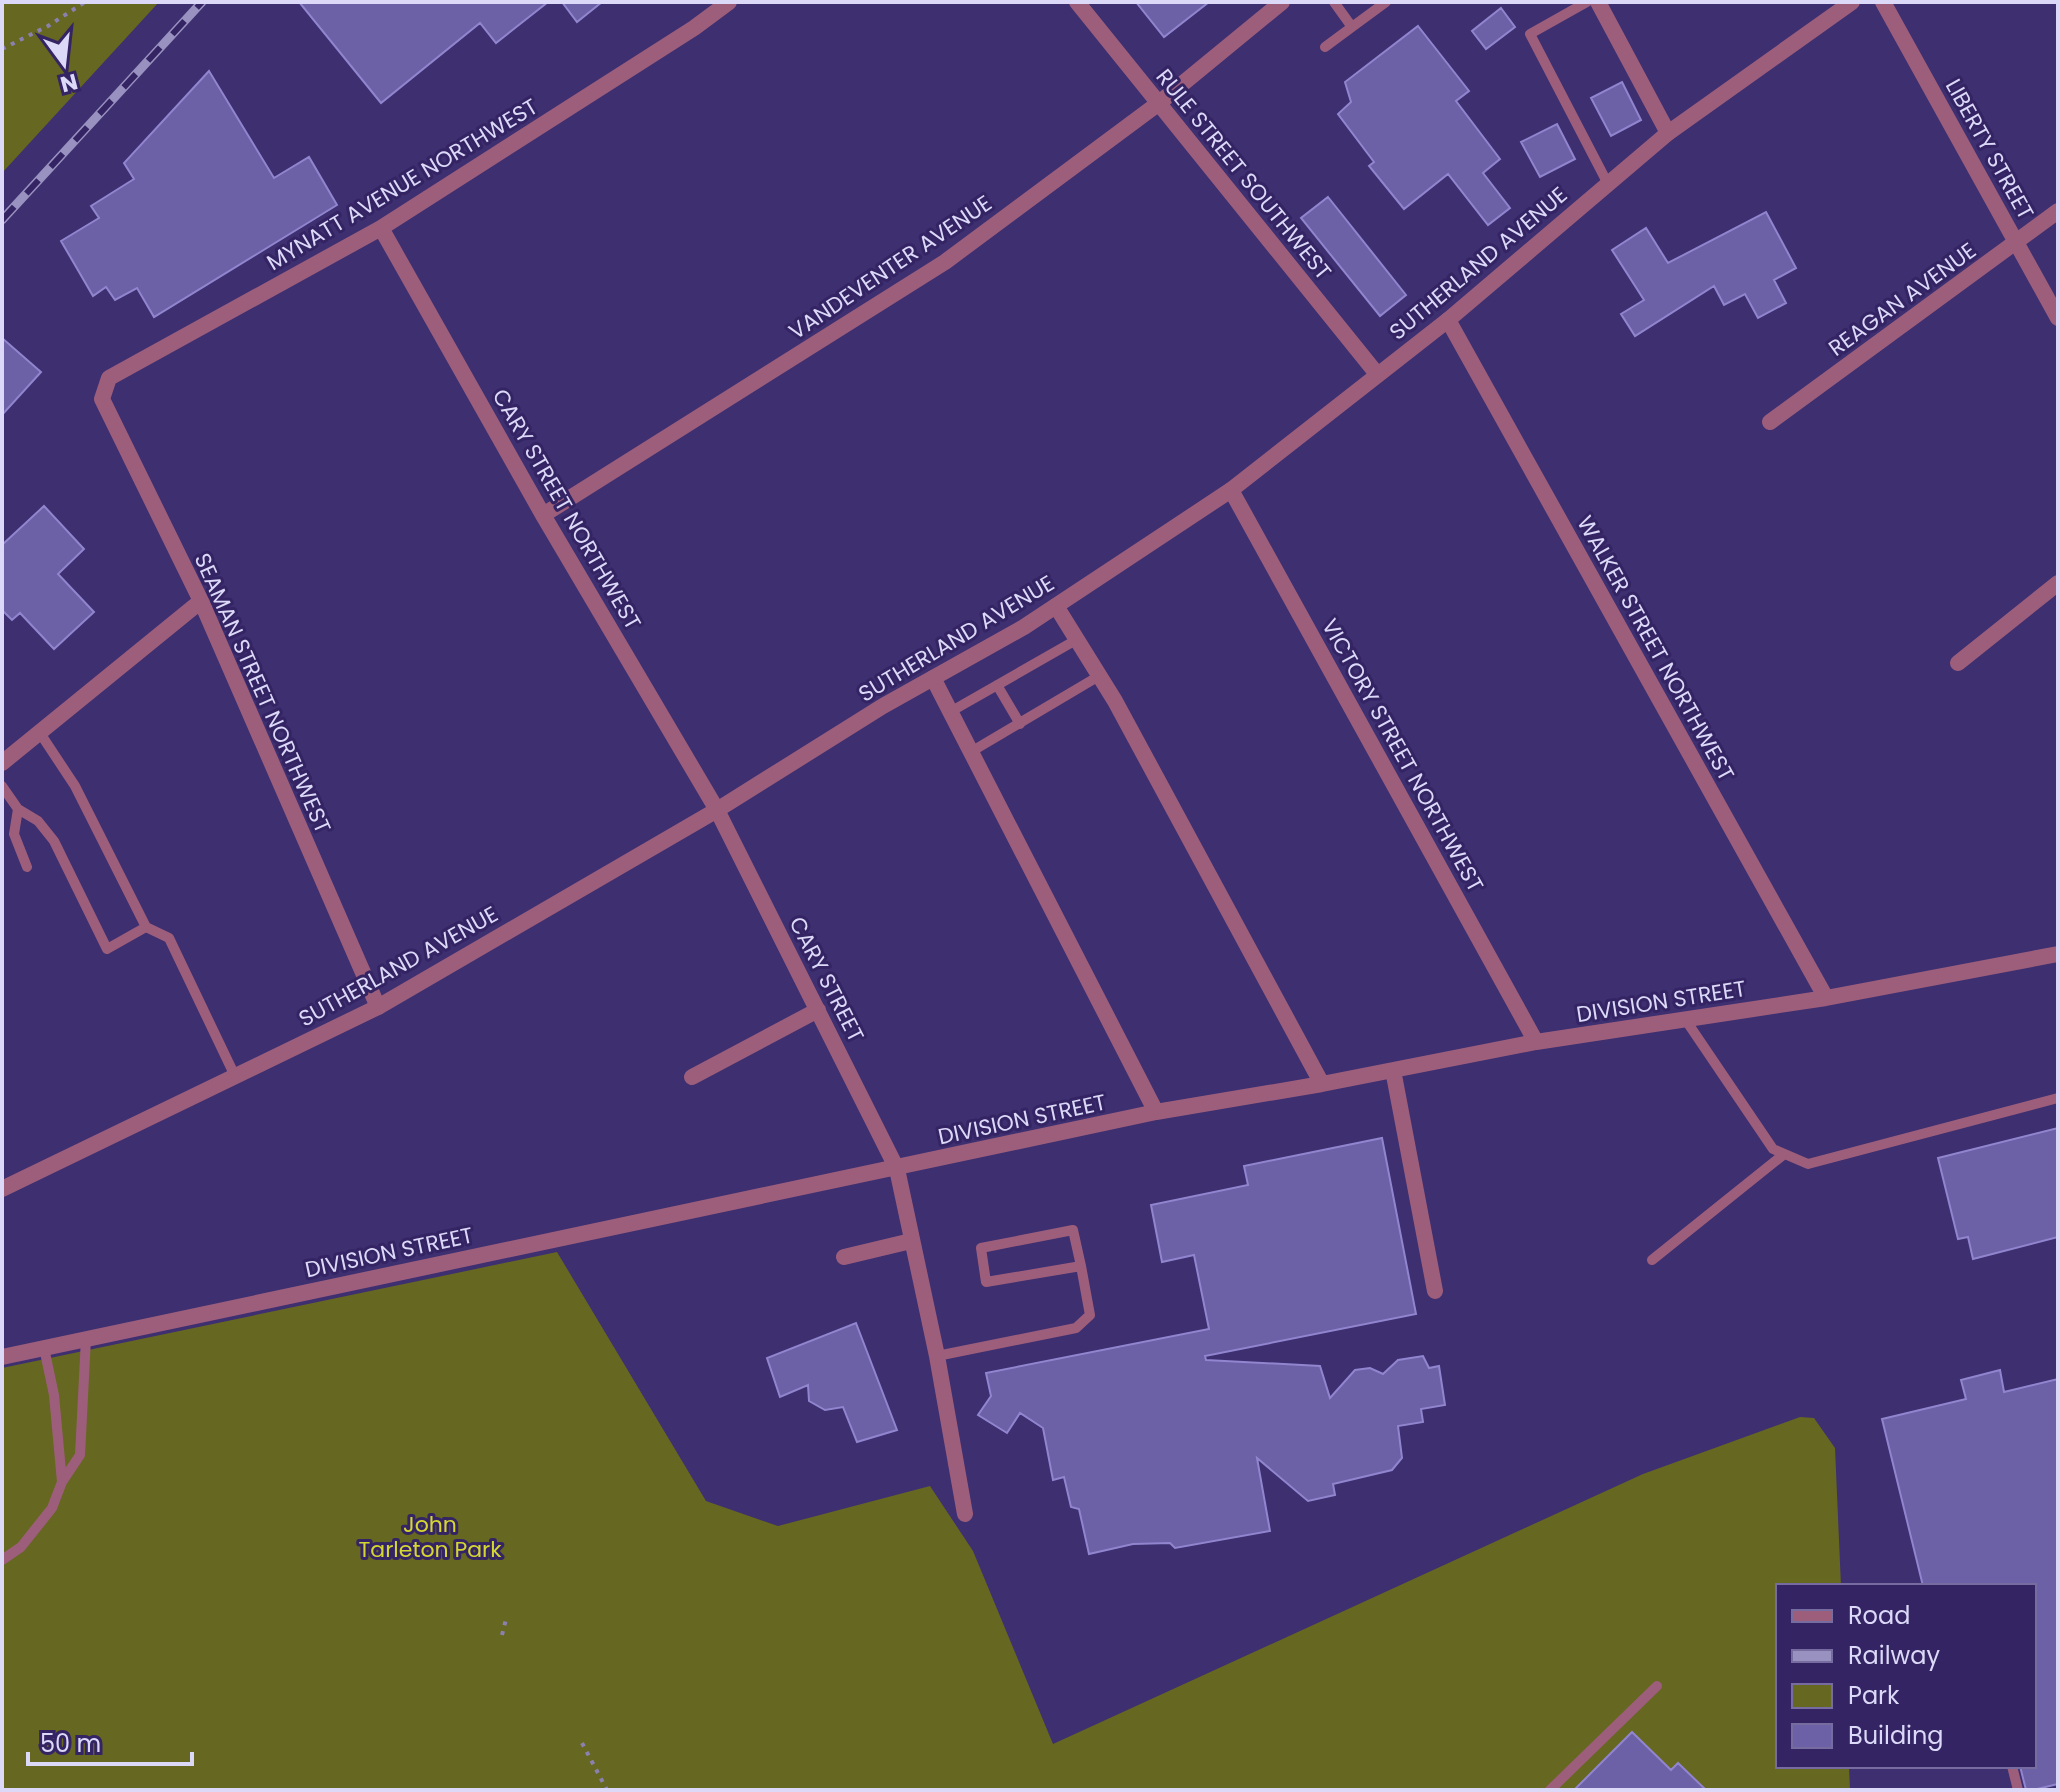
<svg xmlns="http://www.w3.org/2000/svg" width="2060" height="1792" viewBox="0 0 2060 1792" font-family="Poppins,sans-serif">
	<rect width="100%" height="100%" fill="#3d2f70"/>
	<!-- green -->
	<path fill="#666720" d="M2,2H159L2,173Z
		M557,1252L706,1501L778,1526L930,1486L973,1551L1053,1744L1643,1474L1800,1417L1814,1418L1835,1448L1841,1586H1778V1766H1849L1850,1790H2V1368Z"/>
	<!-- building -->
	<path fill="#6c60a6" stroke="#9185cf" stroke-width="2" d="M299,2H548L496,43L480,23L381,103Z
		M562,2H602L577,22Z
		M1136,2H1209L1164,37Z
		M1501,8L1515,27L1486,49L1472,31Z
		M1418,26L1469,91L1456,101L1500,159L1483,173L1510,208L1488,225L1448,174L1404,209L1369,166L1374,162L1338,114L1351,102L1345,82Z
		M209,71L274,178L309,157L337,205L154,317L137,288L115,300L106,287L93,296L61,241L99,218L91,206L134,179L124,163Z
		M1622,82L1641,120L1611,136L1591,98Z
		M1557,124L1575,159L1540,177L1521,142Z
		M1328,197L1406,295L1380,316L1301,218Z
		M1766,212L1796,268L1774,280L1786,303L1758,318L1745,294L1724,305L1714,286L1635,336L1621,314L1644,300L1612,250L1646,228L1668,263Z
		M2,338L41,372L2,415Z
		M44,506L84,549L58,574L94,612L54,649L20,613L12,620L2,610V545Z
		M2058,1128V1237L1973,1259L1968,1237L1958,1239L1938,1158Z
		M1382,1138L1416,1314L1205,1356L1206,1360L1320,1366L1330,1398L1355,1370L1370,1368L1383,1374L1398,1360L1423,1356L1429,1368L1439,1366L1445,1405L1421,1409L1423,1422L1398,1426L1402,1458L1392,1470L1333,1484L1335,1495L1308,1501L1257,1458L1270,1531L1175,1548L1170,1543L1133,1544L1089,1554L1079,1509L1071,1507L1064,1477L1053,1480L1043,1428L1020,1413L1007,1433L978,1415L991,1396L986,1373L1209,1329L1194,1255L1162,1262L1151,1205L1248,1185L1244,1166Z
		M856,1323L897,1430L857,1442L843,1407L825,1410L809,1401L808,1385L780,1397L767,1358Z
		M2000,1370L2004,1392L2058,1379V1784L2033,1790H2026L2020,1766H2034V1586H1923L1882,1419L1966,1399L1961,1380Z
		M1632,1732L1671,1770L1678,1763L1706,1790H1574Z"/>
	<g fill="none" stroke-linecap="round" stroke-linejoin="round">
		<!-- path -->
		<path stroke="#8a81b1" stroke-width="4" stroke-dasharray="4 6" stroke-linecap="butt" d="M2,49L48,26L85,2
			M502,1635L506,1619
			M582,1743L607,1790"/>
		<!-- service -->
		<path stroke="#9d5e7c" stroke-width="10" d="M1334,2L1352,27L1386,2
			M1587,2L1530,34L1608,184
			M1325,47L1352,27
			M997,685L1020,724
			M950,712L1076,640
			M969,753L1099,676
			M2,786L18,809L38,821L54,841L107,949L146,927L75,786L40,733
			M18,809L14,834L27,867
			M146,927L169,938L235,1076
			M1685,1019L1773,1149L1808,1164L2058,1098
			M1652,1260L1783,1155
			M44,1348L54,1395L62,1482
			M937,1356L1076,1328L1090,1315L1081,1266L986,1282L981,1248L1073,1230L1081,1266
			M2,1560L21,1547L52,1508L62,1482L80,1455L86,1338
			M2012,1766L2018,1790
			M1550,1790L1657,1686"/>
		<!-- minor -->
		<path stroke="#9d5e7c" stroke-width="16" d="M1077,2L1377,374
			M1598,2L1668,133
			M381,228L543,515L717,810L897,1169L937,1356L965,1514
			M1448,320L1826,998
			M1770,422L2058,211
			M1231,490L1536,1042
			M543,515L945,262L1159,103L1282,2
			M1056,606L1115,701L1322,1084
			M1958,663L2058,583
			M933,678L1156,1112
			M2,763L201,601
			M378,1007L201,601L102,399L109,378L381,228L694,28L729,2
			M1393,1070L1435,1291
			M692,1077L818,1010
			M844,1257L911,1241
			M2,1357L1156,1112L1322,1084L1536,1042L1826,998L2058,954"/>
		<!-- tertiary -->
		<path stroke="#9d5e7c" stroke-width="16" d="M1883,2L2058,318
			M2,1189L378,1007L717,810L883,706L1024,627L1231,490L1448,320L1668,133L1852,2"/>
		<!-- rail casing -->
		<g stroke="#9991bf" stroke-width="9">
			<path id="rail" d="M2,220L202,2"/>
		</g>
		<!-- rail -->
		<use href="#rail" stroke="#342464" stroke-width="6" stroke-dasharray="18" stroke-linecap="butt"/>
	</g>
	<g text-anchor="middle" stroke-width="6" stroke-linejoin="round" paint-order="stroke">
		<!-- street labels -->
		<g font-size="22" fill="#dcd9f8" stroke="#342464">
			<text transform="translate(1990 149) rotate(61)" y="8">LIBERTY STREET</text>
			<text transform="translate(1244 174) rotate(51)" y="8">RULE STREET SOUTHWEST</text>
			<text transform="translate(402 184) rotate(-31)" y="8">MYNATT AVENUE NORTHWEST</text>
			<text transform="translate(1478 263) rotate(-40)" y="8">SUTHERLAND AVENUE</text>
			<text transform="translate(890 267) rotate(-34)" y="8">VANDEVENTER AVENUE</text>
			<text transform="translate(1902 299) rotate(-36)" y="8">REAGAN AVENUE</text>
			<text transform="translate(567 509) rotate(60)" y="8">CARY STREET NORTHWEST</text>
			<text transform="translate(956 638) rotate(-31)" y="8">SUTHERLAND AVENUE</text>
			<text transform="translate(1656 648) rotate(61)" y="8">WALKER STREET NORTHWEST</text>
			<text transform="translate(263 693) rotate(66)" y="8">SEAMAN STREET NORTHWEST</text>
			<text transform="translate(1403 755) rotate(61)" y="8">VICTORY STREET NORTHWEST</text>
			<text transform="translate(398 966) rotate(-29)" y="8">SUTHERLAND AVENUE</text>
			<text transform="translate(827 979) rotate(63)" y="8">CARY STREET</text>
			<text transform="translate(1661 1001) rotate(-9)" y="8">DIVISION STREET</text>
			<text transform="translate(1022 1119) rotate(-12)" y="8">DIVISION STREET</text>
			<text transform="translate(389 1252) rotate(-12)" y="8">DIVISION STREET</text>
		</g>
		<!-- park labels -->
		<g font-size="22" fill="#d5d631" stroke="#342464">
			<text x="430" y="1532">John<tspan x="430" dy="25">Tarleton Park</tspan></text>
		</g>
	</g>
	<!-- border -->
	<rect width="2060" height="1792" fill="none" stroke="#dcd9f8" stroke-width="8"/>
	<!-- legend -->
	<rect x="1776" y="1584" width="260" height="184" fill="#342464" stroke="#776c9f" stroke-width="2"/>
	<rect x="1792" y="1610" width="40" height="12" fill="#9d5e7c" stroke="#776c9f" stroke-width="2"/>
	<text x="1848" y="1624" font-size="24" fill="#dcd9f8">Road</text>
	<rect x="1792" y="1650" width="40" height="12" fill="#9991bf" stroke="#776c9f" stroke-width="2"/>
	<text x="1848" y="1664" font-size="24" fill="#dcd9f8">Railway</text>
	<rect x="1792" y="1684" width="40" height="24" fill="#666720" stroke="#776c9f" stroke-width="2"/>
	<text x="1848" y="1704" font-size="24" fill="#dcd9f8">Park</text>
	<rect x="1792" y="1724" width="40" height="24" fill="#6c60a6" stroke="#776c9f" stroke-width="2"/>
	<text x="1848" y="1744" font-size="24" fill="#dcd9f8">Building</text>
	<!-- north arrow -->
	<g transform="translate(64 64) rotate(165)" stroke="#342464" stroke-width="6" paint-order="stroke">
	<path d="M0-6L14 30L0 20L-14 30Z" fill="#dcd9f8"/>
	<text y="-12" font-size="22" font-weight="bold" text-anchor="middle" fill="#dcd9f8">N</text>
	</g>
	<!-- scale -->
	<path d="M28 1752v12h164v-12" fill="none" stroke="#dcd9f8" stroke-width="4"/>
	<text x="40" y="1752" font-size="24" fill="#dcd9f8" stroke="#342464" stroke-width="6" paint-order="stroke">50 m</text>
</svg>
